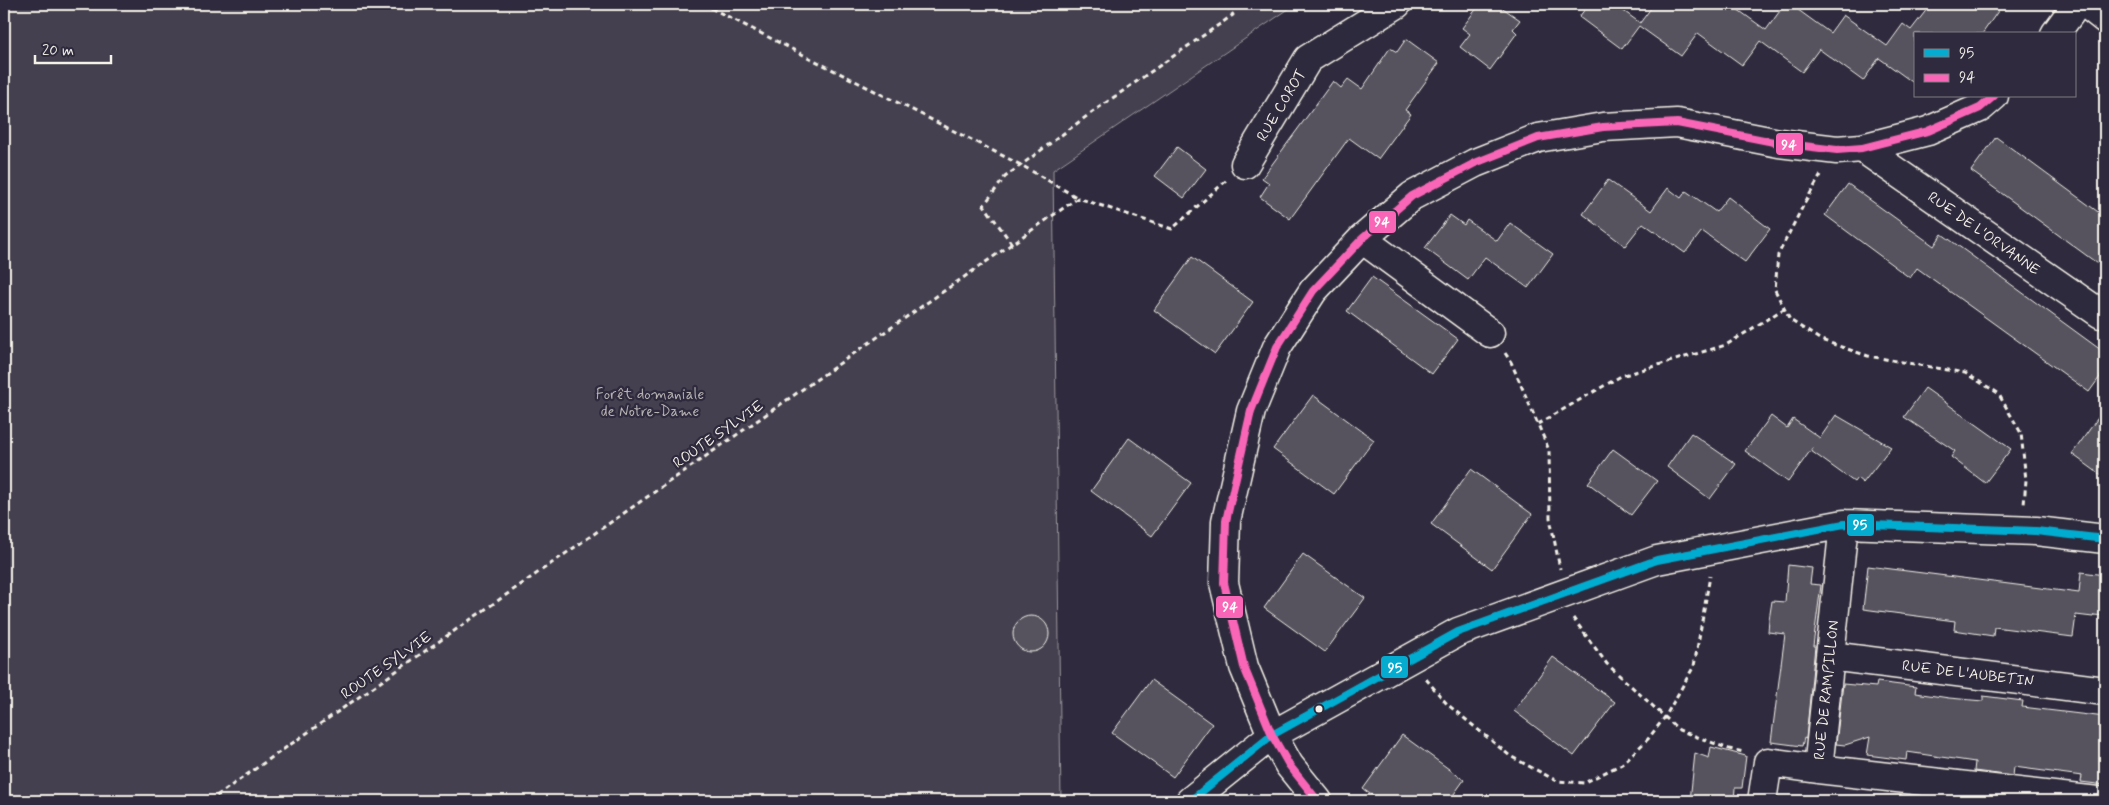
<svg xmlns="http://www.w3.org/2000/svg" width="2109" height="805" viewBox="0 0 2109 805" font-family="Mynerve,sans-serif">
	<rect width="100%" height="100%" fill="#2f2a3d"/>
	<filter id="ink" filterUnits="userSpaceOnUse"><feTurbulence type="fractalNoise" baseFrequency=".02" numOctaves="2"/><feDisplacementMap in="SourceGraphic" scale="10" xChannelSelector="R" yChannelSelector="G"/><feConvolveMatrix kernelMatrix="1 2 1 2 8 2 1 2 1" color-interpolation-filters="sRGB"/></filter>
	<g filter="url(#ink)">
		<!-- green -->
		<path fill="#454050" stroke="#9c989c" d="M4,4H1296L1053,170L1061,801H4Z"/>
		<!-- building -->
		<path fill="#56525f" stroke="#f4f1e8" d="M1480,4H1497L1520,20L1513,29L1517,33L1490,70L1460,47L1470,34L1462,28Z
			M1589,4H1614L1640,23L1654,4H1730L1766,30L1785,4H1790L1830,33L1843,15L1887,46L1903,24L1911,30L1931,4H2003L1982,34H1915V84L1879,58L1863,81L1819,49L1802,72L1760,41L1742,65L1698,33L1681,56L1639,26L1622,49L1579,17Z
			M1406,39L1439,63L1405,110L1411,114L1378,159L1349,138L1290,219L1260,197L1269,183L1262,178L1333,81L1341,88L1348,79L1362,89L1390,48L1397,52Z
			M1996,137L2105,217V269L1971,171Z
			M1177,147L1206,169L1184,198L1155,176Z
			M1608,180L1651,211L1668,188L1681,198L1686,191L1716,212L1728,197L1770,229L1745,262L1702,231L1685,253L1643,223L1625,246L1583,214Z
			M1848,184L1934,246L1942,234L2105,353V370L2089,392L1917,268L1910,278L1825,215Z
			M1450,215L1464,225L1467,220L1497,241L1510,223L1553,254L1528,288L1485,257L1468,280L1425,248Z
			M1192,257L1253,302L1215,354L1154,310Z
			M1372,277L1458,339L1432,374L1347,311Z
			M1925,388L2011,449L1985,483L1951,457L1955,451L1904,417Z
			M1313,395L1374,440L1334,494L1273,449Z
			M2105,408V478L2072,454Z
			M1836,415L1891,447L1863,483L1857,478L1854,482L1811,451L1813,447L1788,482L1745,451L1771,416L1787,428L1793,419L1820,438Z
			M1691,433L1736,464L1710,499L1667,467Z
			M1129,438L1191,483L1152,536L1091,491Z
			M1613,449L1657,481L1631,515L1588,483Z
			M1471,469L1532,514L1492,569L1431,524Z
			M1303,554L1365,598L1325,652L1264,608Z
			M1788,565L1812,568L1810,584L1821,585L1813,646H1815L1806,739L1804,738L1802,746L1771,742L1785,634L1768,632L1769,620L1772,601L1785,602Z
			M1868,566L2079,593L2081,572L2105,575V616L2094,615L2093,617L2076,615L2073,637L1994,627L1993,636L1954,630L1955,621L1863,609Z
			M1013 634a18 18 0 1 1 36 0a18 18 0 1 1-36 0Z
			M1553,657L1615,702L1574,756L1514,711Z
			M1151,680L1212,724L1173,777L1112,733Z
			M1877,682L1916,687L1915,693L1949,698L1983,701V696L2023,701L2022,707L2105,717V785L2081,782L2082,776L2014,767L2013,776L1974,771L1975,762L1907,752L1906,760L1867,755L1870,737L1845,745L1836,744L1843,684L1876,687Z
			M1402,735L1464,780L1449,801H1380L1363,789Z
			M1711,747L1746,756L1742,788H1735L1734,801H1690L1695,753L1709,758Z"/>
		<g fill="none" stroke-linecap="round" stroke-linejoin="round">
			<!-- street casing -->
			<g stroke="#f4f1e8" stroke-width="31">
				<path id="street" d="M2086,4L2105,19
					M2055,34L2077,4
					M1862,148L2101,314L2105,309
					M1245,164L1308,59L1397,4
					M1362,239L1490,333
					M1830,656L2105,691
					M1818,769L2098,801
					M1190,801L1272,735L1458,632L1657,560L1844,524L2036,531L2105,539
					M1318,801L1289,765L1272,735L1244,667L1224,583L1226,521L1251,411L1277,347L1313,291L1362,239L1412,196L1475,163L1538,138L1603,127L1677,123L1779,143L1837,150L1862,148L1928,131L1980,108L1994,96
					M1762,801L1768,762L1818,769L1844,524"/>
			</g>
			<!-- path -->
			<path stroke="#f4f1e8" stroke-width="3" stroke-dasharray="5 4" stroke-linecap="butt" d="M703,4L1021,165L1078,198
				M1821,175L1803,206L1778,255L1775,290L1790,320L1821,340L1868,356L1965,373L1998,393L2021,433L2026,480L2024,505
				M1012,244L984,205L1005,177L1091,113L1233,15L1225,4
				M1505,353L1511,362L1549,450L1550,518L1560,569
				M1538,424L1621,376L1726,345L1785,308
				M1573,618L1607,664L1679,730L1729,749L1744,752
				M1426,679L1447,704L1510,756L1557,781L1584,783L1622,764L1648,739L1665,717L1694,666L1710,576
				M209,801L1078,198L1172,229L1227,180"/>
			<!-- street -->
			<use href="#street" stroke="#2f2a3d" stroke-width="28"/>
			<!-- bus-1 casing -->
			<g stroke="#2f2a3d" stroke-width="11">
				<path id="bus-1" d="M1190,801L1272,735L1458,632L1657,560L1844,524L2036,531L2105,539"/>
			</g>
			<!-- bus-2 casing -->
			<g stroke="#2f2a3d" stroke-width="11">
				<path id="bus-2" d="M1318,801L1289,765L1272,735L1244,667L1224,583L1226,521L1251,411L1277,347L1313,291L1362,239L1412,196L1475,163L1538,138L1603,127L1677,123L1779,143L1837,150L1862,148L1928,131L1980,108L1994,96"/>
			</g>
			<!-- bus-1 -->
			<use href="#bus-1" stroke="#06acd0" stroke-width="8"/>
			<!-- bus-2 -->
			<use href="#bus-2" stroke="#fa66b7" stroke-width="8"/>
		</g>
	</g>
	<!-- markers -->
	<circle fill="#f4f1e8" stroke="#2f2a3d" stroke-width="2" cx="1319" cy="709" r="4.5"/>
	<g text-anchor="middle" stroke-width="4.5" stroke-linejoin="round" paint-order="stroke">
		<!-- street labels -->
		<g font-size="15" fill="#f4f1e8" stroke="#2f2a3d">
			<text transform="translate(1281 105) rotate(-59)" y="5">RUE COROT</text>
			<text transform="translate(1984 233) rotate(35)" y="5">RUE DE L'ORVANNE</text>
			<text transform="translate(718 434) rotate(-35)" y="5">ROUTE SYLVIE</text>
			<text transform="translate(386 665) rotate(-35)" y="5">ROUTE SYLVIE</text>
			<text transform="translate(1968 673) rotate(7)" y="5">RUE DE L'AUBETIN</text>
			<text transform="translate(1826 690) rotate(-84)" y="5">RUE DE RAMPILLON</text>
		</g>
		<!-- park labels -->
		<g font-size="15" fill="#b7b3b3" stroke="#2f2a3d">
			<text x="650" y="399">Forêt domaniale<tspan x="650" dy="17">de Notre-Dame</tspan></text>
		</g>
	</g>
	<g stroke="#2f2a3d" stroke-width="2">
		<rect x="1775" y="132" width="29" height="24" rx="5" fill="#fa66b7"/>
		<rect x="1368" y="210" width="29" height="24" rx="5" fill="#fa66b7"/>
		<rect x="1846" y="513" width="29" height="24" rx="5" fill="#06acd0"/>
		<rect x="1215" y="595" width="29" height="24" rx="5" fill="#fa66b7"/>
		<rect x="1380" y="655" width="29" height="24" rx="5" fill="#06acd0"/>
	</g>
	<g font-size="14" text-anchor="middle" font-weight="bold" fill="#fff">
		<text x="1789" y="149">94</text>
		<text x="1382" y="226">94</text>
		<text x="1860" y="529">95</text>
		<text x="1230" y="611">94</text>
		<text x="1395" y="672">95</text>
	</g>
	<!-- margin -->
	<rect width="2109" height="805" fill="none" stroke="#2f2a3d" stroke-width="20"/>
	<rect x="10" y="10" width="2089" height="785" fill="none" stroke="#f4f1e8" stroke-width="2" filter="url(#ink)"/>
	<!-- legend -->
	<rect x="1914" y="32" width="162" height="65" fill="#2f2a3d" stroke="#7e7a81"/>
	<rect x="1924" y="49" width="25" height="8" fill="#06acd0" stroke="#7e7a81"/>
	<text x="1959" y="58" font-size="15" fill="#f4f1e8">95</text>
	<rect x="1924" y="74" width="25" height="8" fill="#fa66b7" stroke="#7e7a81"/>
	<text x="1959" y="82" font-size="15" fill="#f4f1e8">94</text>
	<!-- scale -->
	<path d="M35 55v8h76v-8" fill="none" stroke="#f4f1e8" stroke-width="2.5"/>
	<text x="42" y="55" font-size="15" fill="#f4f1e8" stroke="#2f2a3d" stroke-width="4" paint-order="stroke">20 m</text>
</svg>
